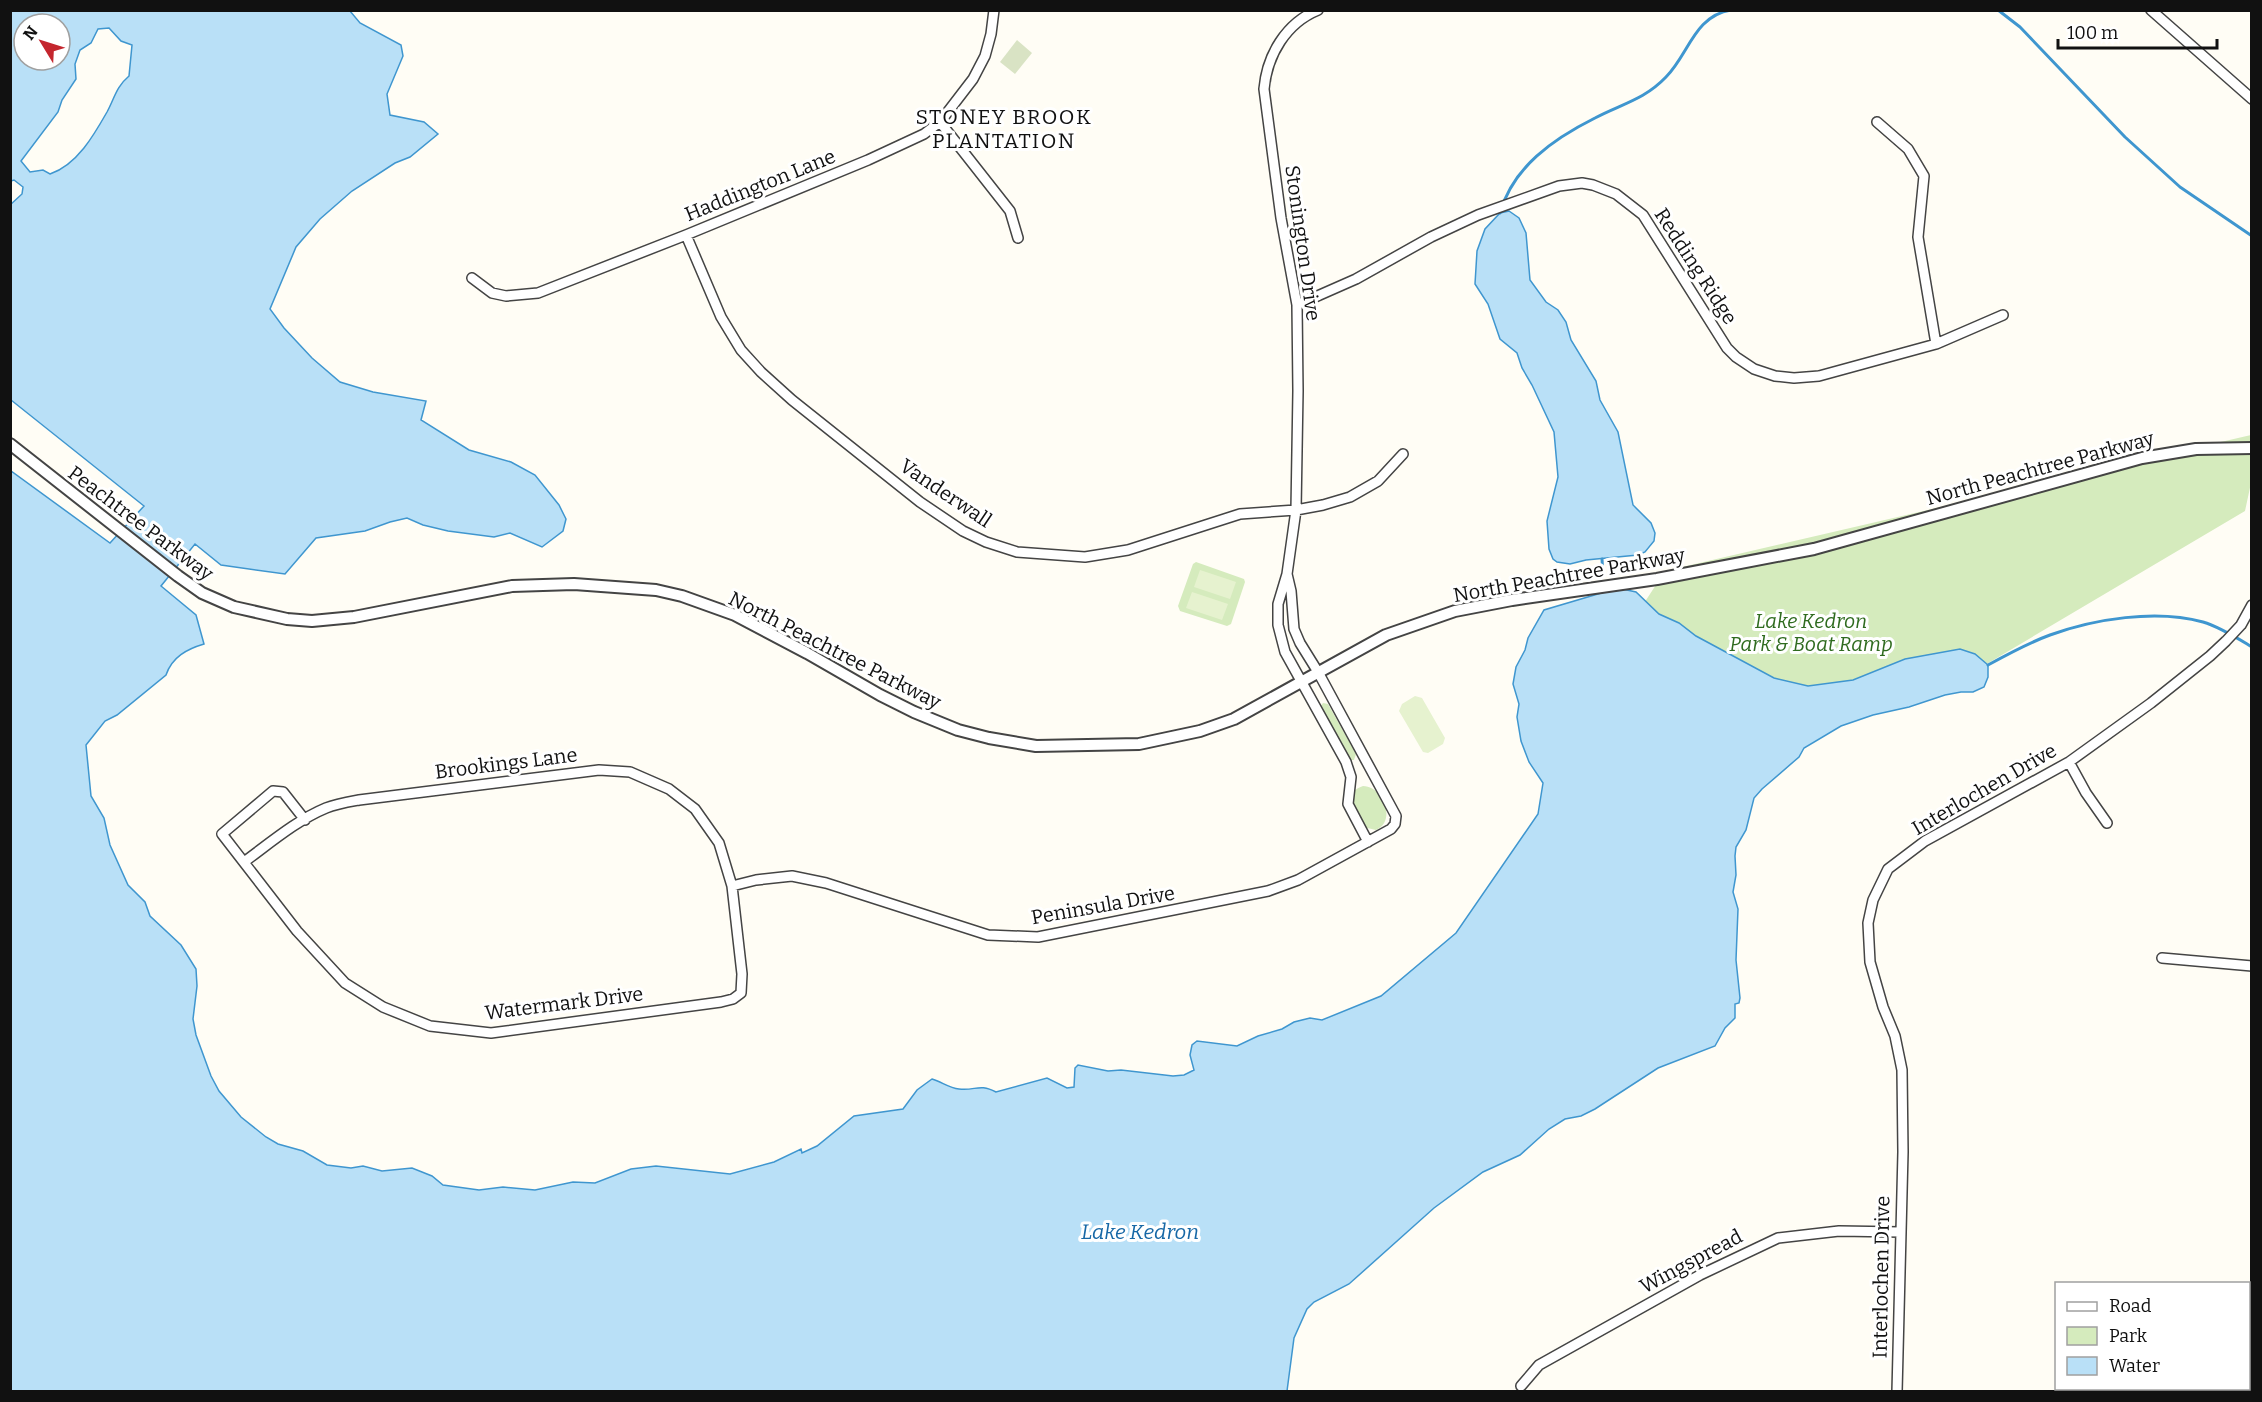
<svg xmlns="http://www.w3.org/2000/svg" width="2262" height="1402" viewBox="0 0 2262 1402" font-family="Bitter,serif">
	<rect width="100%" height="100%" fill="#fffdf5"/>
	<!-- green -->
	<path fill="#d5ebbd" d="M2251,435V483L2245,511L1968,675L1820,729L1635,617L1665,571Z
		M1196,562L1244,579L1245,582L1231,624L1227,626L1180,611L1178,606L1193,564Z
		M1323,703L1328,704L1356,754L1354,760H1350L1320,707Z
		M1363,786C1383,786 1397,821 1376,830L1363,827C1355,814 1341,793 1363,786Z"/>
	<!-- cemetery -->
	<path fill="#d9e3c4" d="M1017,40L1032,53L1015,74L1000,62Z"/>
	<!-- pitch -->
	<path fill="#e6f2cf" d="M1200,570L1236,582L1230,599L1194,587Z
		M1192,592L1228,604L1222,620L1186,608Z
		M1415,696L1422,698L1445,738L1443,744L1428,753L1423,752L1399,711L1402,704Z"/>
	<!-- water -->
	<path fill="#b9e0f7" stroke="#3f96cf" stroke-width="1.5" fill-rule="evenodd" d="M11,11H350L360,23L401,45L403,56L387,94L390,115L424,122L438,134L410,157L395,163L352,191L320,219L296,247L270,309L284,328L312,358L340,382L373,392L426,401L421,420L469,450L511,462L535,475L559,505L566,519L563,531L542,547L510,533L494,537L448,531L423,525L407,518L390,522L365,531L316,538L285,574L221,565L195,544L161,586L196,615L204,644C187,649 172,657 166,675L117,715L105,721L86,745L91,796L104,818L110,845L128,885L145,902L150,916L181,945L196,969L197,986L193,1019L196,1035L211,1076L219,1091L241,1117L266,1137L278,1144L303,1151L327,1165L351,1168L363,1166L382,1171L412,1168L432,1176L443,1185L479,1190L503,1187L535,1190L573,1182L595,1183L631,1169L656,1166L730,1174L774,1162L801,1149L802,1153L817,1146L854,1116L903,1109L917,1090L932,1079C942,1082 949,1088 959,1089C976,1091 979,1083 996,1092L1047,1078L1067,1088L1074,1087L1075,1068L1078,1065L1108,1071L1121,1070L1173,1076L1184,1075L1194,1070L1190,1055L1192,1045L1197,1041L1237,1046L1258,1036L1282,1029L1294,1022L1310,1018L1322,1020L1381,996L1456,933L1538,814L1543,783L1529,762L1521,741L1517,717L1519,704L1513,684L1516,667L1525,650L1528,638L1544,610L1618,588L1636,592L1659,614L1679,623L1696,636L1774,678L1808,686L1853,680L1905,659L1960,649L1975,654L1988,665V677L1984,687L1973,692H1961L1945,695L1909,707L1873,715L1841,726L1804,748L1799,757L1762,789L1754,798L1746,830L1736,847L1735,856L1736,875L1733,892L1738,909L1736,960L1740,998L1739,1003L1735,1004V1018L1725,1028L1715,1046L1658,1068L1595,1109L1581,1116L1565,1119L1549,1129L1520,1155L1483,1172L1434,1208L1349,1284L1314,1302L1307,1309L1294,1338L1287,1391H11V471L110,543L144,506L11,400L10,205L22,194L23,187L14,180L11,181ZM24,24H60V60H24ZM109,28L121,41L132,45L129,76C116,87 115,97 107,112C94,135 77,165 50,174L43,170L30,172L21,161L58,112L62,100L76,79L75,64L80,50L91,43L98,29Z
		M1509,211L1519,218L1526,233L1530,280L1546,302L1558,310L1566,322L1571,340L1596,381L1600,400L1618,432L1633,505L1651,523L1655,533L1654,541L1645,552L1638,555L1586,560L1570,564L1557,562L1553,559L1549,549L1547,521L1558,477L1554,432L1532,385L1522,368L1517,353L1500,339L1488,304L1475,284L1477,251L1485,229L1500,213Z"/>
	<g fill="none" stroke-linecap="round" stroke-linejoin="round">
		<!-- stream -->
		<path stroke="#3f96cf" stroke-width="3" d="M1998,10L2020,27L2125,137L2180,187L2252,236
			M1500,213C1513,167 1553,139 1595,118C1621,104 1644,100 1666,77C1689,54 1694,16 1731,10
			M1602,559L1603,576
			M1988,665C2008,654 2028,643 2050,635C2094,619 2156,609 2203,622C2220,627 2237,638 2252,647"/>
		<!-- minor casing -->
		<g stroke="#444" stroke-width="12">
			<path id="minor" d="M1318,10C1286,23 1267,55 1264,89L1281,218L1297,305L1298,391L1296,510L1287,574L1278,604V625L1285,652L1346,762L1351,777L1348,804L1368,842
				M2151,10L2252,99
				M940,122L1010,211L1018,238
				M1877,122L1908,149L1924,176L1918,237L1936,344
				M686,235L721,317L741,350L761,372L792,400L920,502L963,531L986,542L1017,552L1085,557L1128,550L1240,514L1296,510L1323,505L1350,497L1378,481L1403,454
				M472,278L492,293L506,296L538,293L686,235L868,160L924,134L940,122L973,79L985,56L991,34L994,10
				M1297,305L1356,279L1431,237L1478,215L1559,186L1582,183L1593,185L1616,194L1643,215L1727,348L1736,357L1754,369L1775,376L1794,378L1819,376L1936,344L2003,315
				M2069,762L2086,793L2107,823
				M244,862C270,843 297,820 326,808C336,804 348,802 359,800L599,770L630,772L669,789L695,809L719,843L732,886L742,974L741,993L733,999L721,1002L491,1033L430,1026L383,1007L345,983L297,931L222,834L273,791L283,792L305,820
				M732,886L756,880L792,876L826,883L988,935L1038,937L1268,891L1298,880L1391,829L1395,824L1396,816L1318,672L1300,643L1294,629L1291,591L1287,574
				M2162,958L2252,966
				M2248,1380L2252,1382
				M1521,1386L1539,1365L1700,1275L1778,1238L1839,1231L1900,1232
				M1897,1392L1903,1152L1902,1070L1895,1036L1883,1007L1870,962L1868,923L1873,900L1888,869L1925,841L2069,762L2151,703L2210,656L2226,641L2241,625L2252,605"/>
		</g>
		<!-- tertiary casing -->
		<g stroke="#444" stroke-width="14">
			<path id="tertiary" d="M10,444L178,576L202,593L234,607L287,619L312,621L354,617L512,586L574,584L656,590L682,596L735,615L807,653L880,695L914,712L958,730L989,738L1036,746L1139,744L1200,731L1234,719L1386,635L1455,611L1512,600L1657,579L1814,549L2142,458L2196,449L2252,448"/>
		</g>
		<!-- minor -->
		<use href="#minor" stroke="#fff" stroke-width="9"/>
		<!-- tertiary -->
		<use href="#tertiary" stroke="#fff" stroke-width="10"/>
	</g>
	<g text-anchor="middle" stroke-width="6" stroke-linejoin="round" paint-order="stroke">
		<!-- street labels -->
		<g font-size="20" fill="#111" stroke="#fff">
			<text transform="translate(760 185) rotate(-22)" y="7">Haddington Lane</text>
			<text transform="translate(1303 243) rotate(82)" y="7">Stonington Drive</text>
			<text transform="translate(1696 266) rotate(57)" y="7">Redding Ridge</text>
			<text transform="translate(2040 468) rotate(-15)" y="7">North Peachtree Parkway</text>
			<text transform="translate(946 493) rotate(34)" y="7">Vanderwall</text>
			<text transform="translate(141 523) rotate(37)" y="7">Peachtree Parkway</text>
			<text transform="translate(1569 575) rotate(-10)" y="7">North Peachtree Parkway</text>
			<text transform="translate(835 650) rotate(27)" y="7">North Peachtree Parkway</text>
			<text transform="translate(506 763) rotate(-7)" y="7">Brookings Lane</text>
			<text transform="translate(1984 789) rotate(-30)" y="7">Interlochen Drive</text>
			<text transform="translate(1103 905) rotate(-10)" y="7">Peninsula Drive</text>
			<text transform="translate(564 1003) rotate(-7)" y="7">Watermark Drive</text>
			<text transform="translate(1691 1261) rotate(-28)" y="7">Wingspread</text>
			<text transform="translate(1881 1277) rotate(-89)" y="7">Interlochen Drive</text>
		</g>
		<!-- park labels -->
		<g font-size="20" font-style="italic" fill="#2f6b1f" stroke="#fff">
			<text x="1811" y="628">Lake Kedron<tspan x="1811" dy="23">Park &amp; Boat Ramp</tspan></text>
		</g>
		<!-- neighbourhood labels -->
		<g font-size="21" letter-spacing="1.5" fill="#111" stroke="#fff">
			<text x="1004" y="124">STONEY BROOK<tspan x="1004" dy="24">PLANTATION</tspan></text>
		</g>
		<!-- water labels -->
		<g font-size="21" font-style="italic" fill="#1768a6" stroke="#fff">
			<text x="1140" y="1239">Lake Kedron</text>
		</g>
	</g>
	<!-- border -->
	<rect width="2262" height="1402" fill="none" stroke="#111111" stroke-width="24"/>
	<!-- legend -->
	<rect x="2055" y="1282" width="195" height="108" fill="#ffffff" stroke="#a0a0a0" stroke-width="1.5"/>
	<rect x="2067" y="1302" width="30" height="9" fill="#ffffff" stroke="#a0a0a0" stroke-width="1.5"/>
	<text x="2109" y="1312" font-size="18" fill="#111111">Road</text>
	<rect x="2067" y="1327" width="30" height="18" fill="#d5ebbd" stroke="#a0a0a0" stroke-width="1.5"/>
	<text x="2109" y="1342" font-size="18" fill="#111111">Park</text>
	<rect x="2067" y="1357" width="30" height="18" fill="#b9e0f7" stroke="#a0a0a0" stroke-width="1.5"/>
	<text x="2109" y="1372" font-size="18" fill="#111111">Water</text>
	<!-- north arrow -->
	<g transform="translate(42 42) rotate(308)"><circle r="28" fill="#ffffff" stroke="#a0a0a0" stroke-width="1.5"/>
	<path d="M0-4.5L10 22L0 15L-10 22Z" fill="#c4262e"/>
	<text y="-9" font-size="16" font-weight="bold" text-anchor="middle" fill="#111111">N</text>
	</g>
	<!-- scale -->
	<path d="M2058 39v9h159v-9" fill="none" stroke="#111111" stroke-width="3"/>
	<text x="2067" y="39" font-size="18" fill="#111111" stroke="#ffffff" stroke-width="4.5" paint-order="stroke">100 m</text>
</svg>
